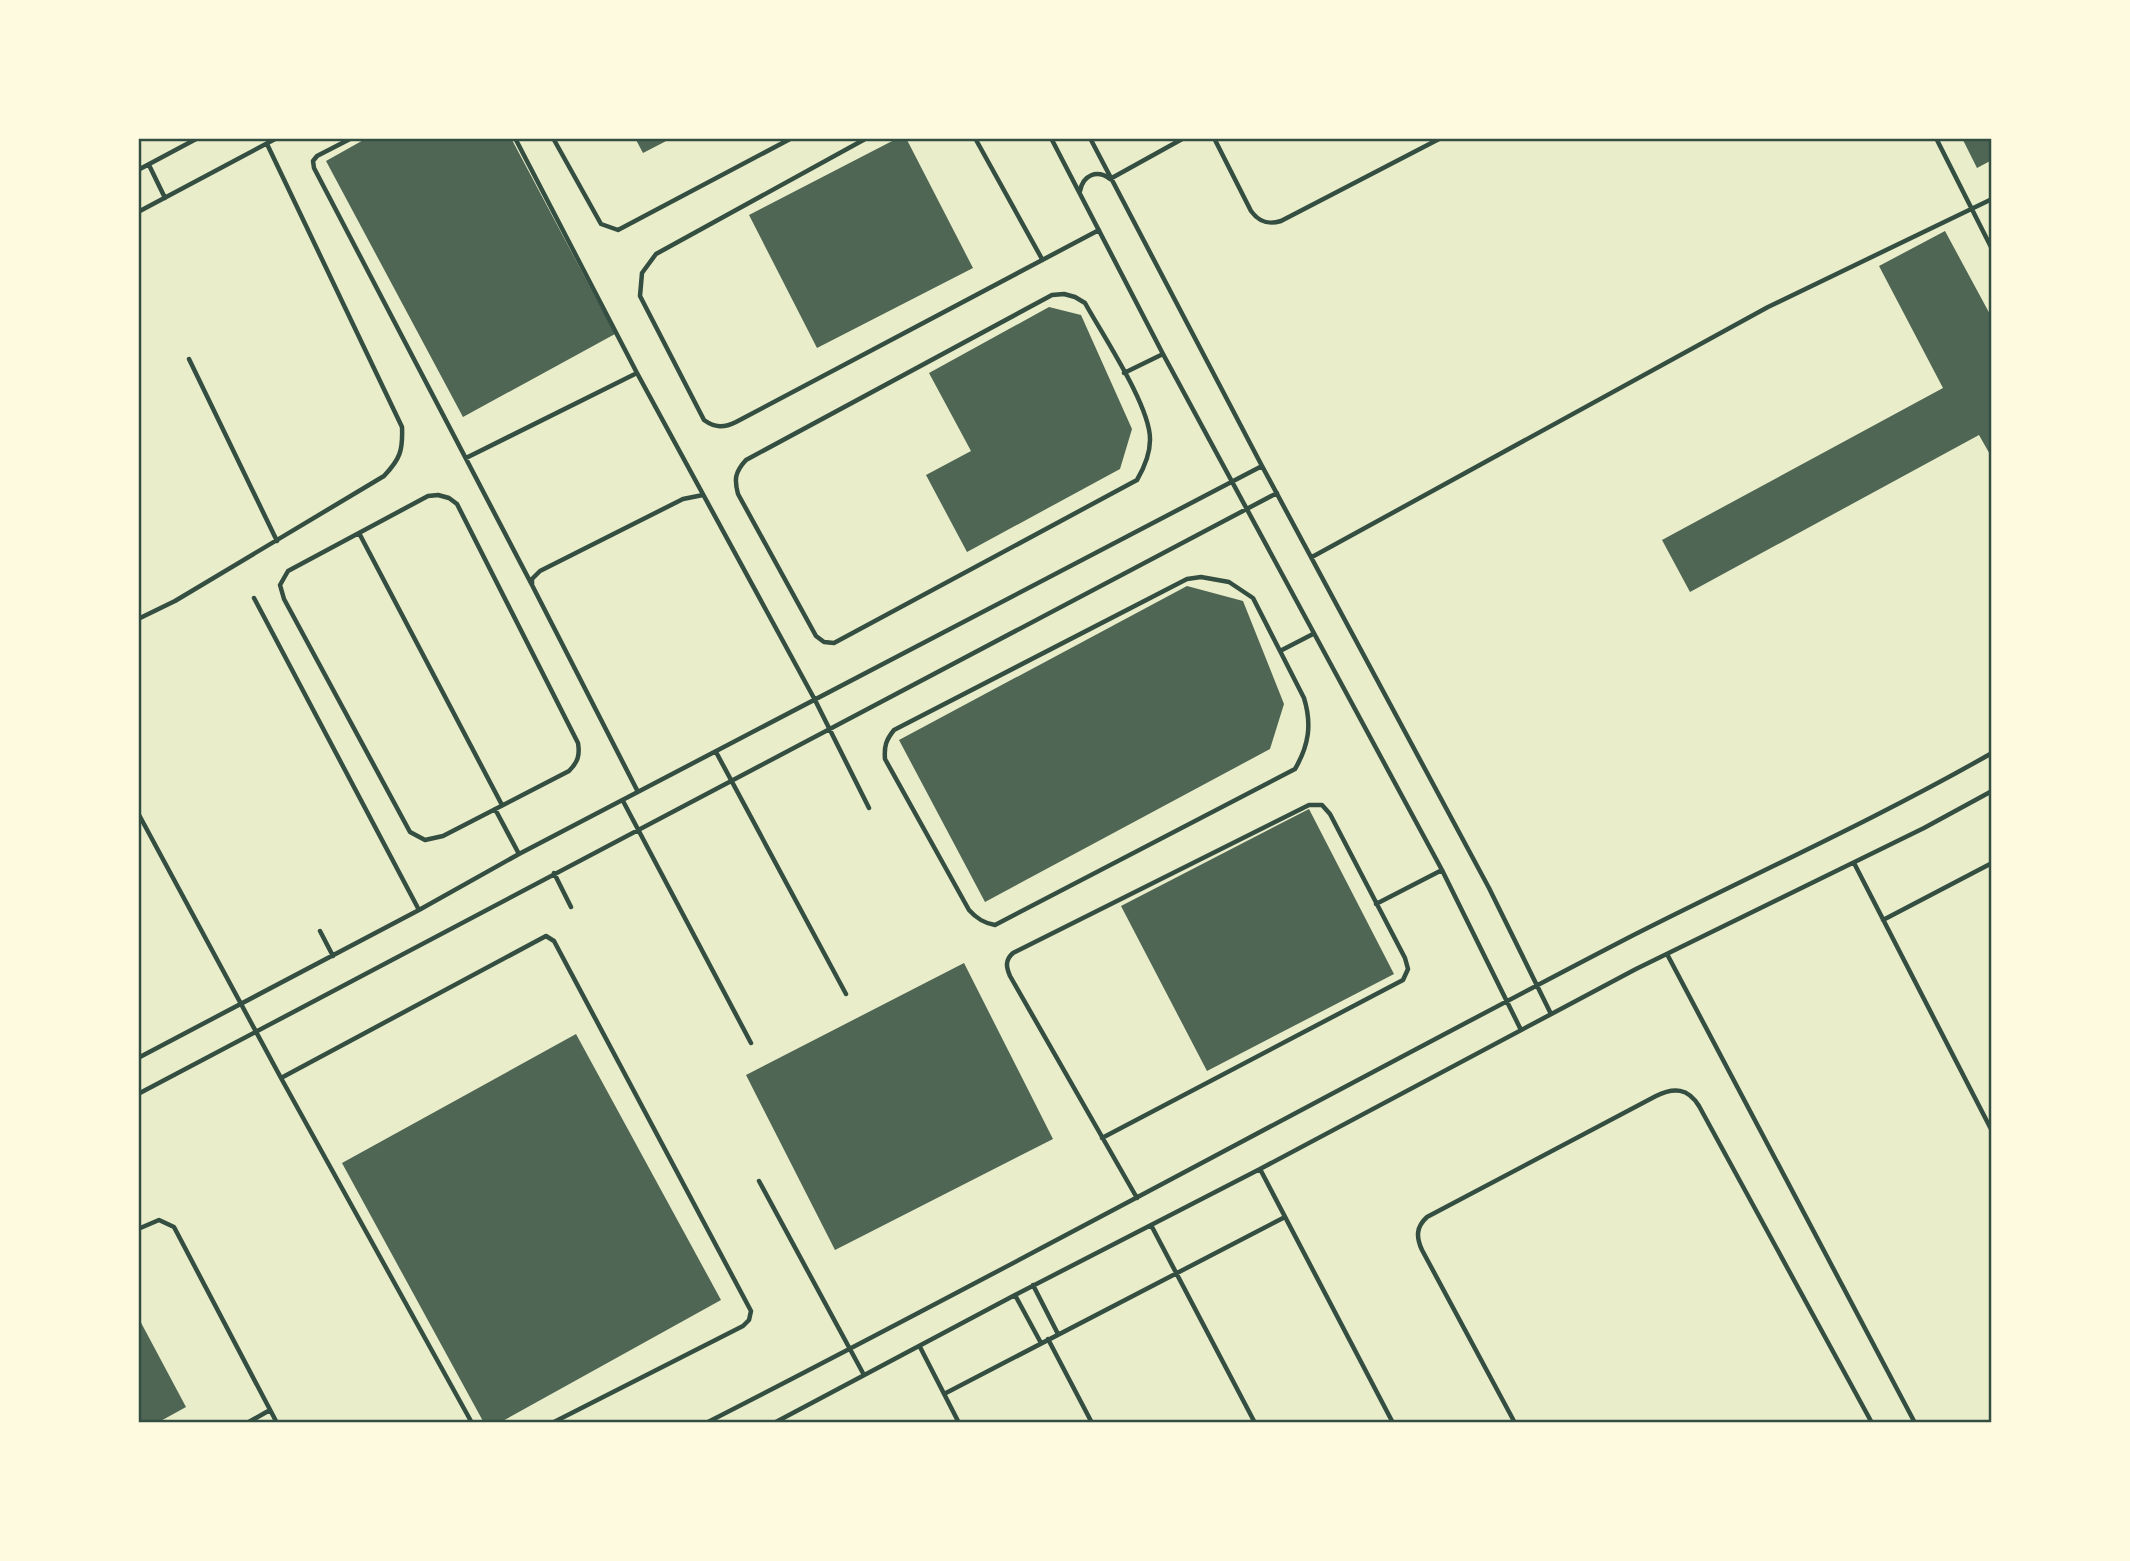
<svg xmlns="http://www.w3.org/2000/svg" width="2130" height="1561" viewBox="0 0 2130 1561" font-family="Roboto,sans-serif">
	<rect width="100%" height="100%" fill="#e9edc9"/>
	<!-- building -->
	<path fill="#4f6655" d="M367,138H511L615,334L463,417L326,161Z
		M635,138H672L643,153Z
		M898,138H906L973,268L817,348L749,215Z
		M1962,138H1992V160L1977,168Z
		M1945,231L1992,318V458L1979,435L1690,592L1662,540L1943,388L1879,266Z
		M1049,307L1081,315L1132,429L1120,469L967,552L926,475L971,451L929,373Z
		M1187,586L1243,601L1284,704L1270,749L985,902L899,740Z
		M1309,809L1394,974L1207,1071L1121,906Z
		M964,963L1053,1139L835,1250L746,1075Z
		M576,1034L721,1300L499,1423H484L342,1163Z
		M138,1317L186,1407L157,1423H138Z"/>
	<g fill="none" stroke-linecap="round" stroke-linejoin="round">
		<!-- service -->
		<path stroke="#344e41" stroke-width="4.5" d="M352,138L317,156L313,161L314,168L532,585L638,792
			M515,138L637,373L815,700L869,808
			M553,138L601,224L618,230L792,138
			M867,138L656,254L642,273L640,296L704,420C715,428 724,428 736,422L1099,230
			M975,138L1042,259
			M1051,138L1163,354L1442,870L1521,1030
			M1090,138L1262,466L1489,888L1551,1014
			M1214,138L1251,211C1259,222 1268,225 1281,221L1441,138
			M1936,138L1992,249
			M149,165L165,198
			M138,170L198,138
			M1080,191C1083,175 1097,169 1110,179L1184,138
			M138,212L277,138
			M1064,294L1075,297L1085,303C1102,334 1151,407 1150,440C1150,455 1144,468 1137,480L834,643L824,642L816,636L738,494C734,479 735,472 746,460L1052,295Z
			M189,359L277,541
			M1124,373L1163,354
			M466,458L637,373
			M438,495L449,498L457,504L578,743C580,755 578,762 569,771L443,836L425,840L410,832L284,599L280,585L288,571L428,496Z
			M359,533L502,805
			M1312,557L1768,307L1992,199
			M1201,577L1229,582L1253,598L1304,698C1312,724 1309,745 1295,769L995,925C984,923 977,919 969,910L885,759C884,746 886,740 894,730L1187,579Z
			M532,585V579L540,571L683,499L703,495
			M254,598L419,910
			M138,619L175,601L384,476C400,459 403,451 402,427L267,144
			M1280,651L1313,634
			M716,752L846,994
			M623,801L751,1043
			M495,809L519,854
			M138,813L281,1078
			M1854,863L1992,1131
			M554,873L571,907
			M1376,904L1442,870
			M1883,920L1992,863
			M320,931L333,956
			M1667,954L1915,1423
			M138,1058L419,910L519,854L1262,466
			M138,1094L1277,493
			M1102,1138L1403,980L1408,969L1405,958L1330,814L1322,805H1309L1013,953C1005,960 1006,967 1010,976L1137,1198
			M1260,1169L1393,1423
			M759,1181L864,1375
			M1151,1225L1255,1423
			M138,1229L159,1220L174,1227L277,1423
			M1033,1285L1058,1334
			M1015,1295L1041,1343
			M1048,1339L1092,1423
			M920,1347L959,1423
			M944,1394L1285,1217
			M247,1423L270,1410
			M472,1423L281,1078L546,936L554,941L751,1311L749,1320L743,1326L552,1423
			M706,1423C1014,1266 1316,1100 1622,941C1745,878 1871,822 1992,753
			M774,1423L1015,1295L1260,1169L1636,969L1924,828L1992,791
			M1515,1423L1422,1250C1416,1237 1416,1227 1427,1217L1656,1096C1674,1087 1688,1088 1699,1106L1872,1423"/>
	</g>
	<!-- border -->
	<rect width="2130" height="1561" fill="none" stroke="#fefae0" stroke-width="280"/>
	<rect x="140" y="140" width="1850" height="1281" fill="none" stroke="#344e41" stroke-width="2.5"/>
</svg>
